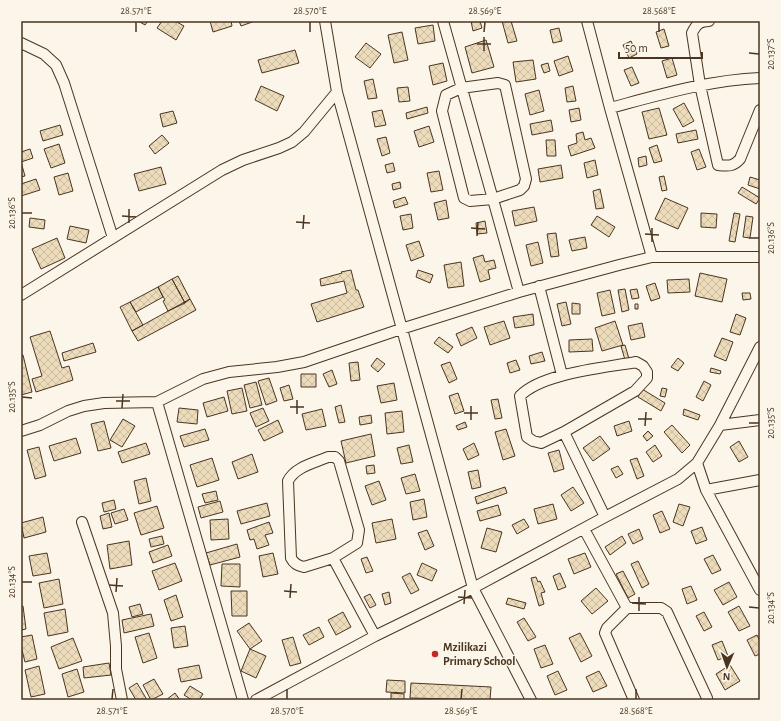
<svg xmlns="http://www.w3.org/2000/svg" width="781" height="721" viewBox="0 0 781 721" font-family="'Alegreya Sans',sans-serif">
	<defs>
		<pattern id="building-cross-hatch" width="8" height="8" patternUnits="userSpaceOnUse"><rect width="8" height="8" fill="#ecdcbc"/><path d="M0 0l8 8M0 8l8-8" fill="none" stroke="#ccbda1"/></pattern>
	</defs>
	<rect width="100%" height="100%" fill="#fbf6e9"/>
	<!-- building -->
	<path fill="url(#building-cross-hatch)" stroke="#4a3520" d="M138,21H148L145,25Z
		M162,21H175L184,26L176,40L157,28Z
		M210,21H231L232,26L213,32Z
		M239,21H255L241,26Z
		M471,21H480L482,28L473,31Z
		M502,21H511L517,41L508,43Z
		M433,25L435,41L418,44L415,28Z
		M559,28L562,41L553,43L550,30Z
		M664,29L669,46L661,48L656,32Z
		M402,32L408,60L394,63L388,35Z
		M486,40L494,67L472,73L465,47Z
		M631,41L637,54L629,58L623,45Z
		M366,43L381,54L370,68L355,57Z
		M295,50L299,63L262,73L258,60Z
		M568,56L573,71L559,76L554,61Z
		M672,58L677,75L667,78L662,61Z
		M533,60L536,79L516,82L513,62Z
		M443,63L447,81L433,85L429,66Z
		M548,63L550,71L544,73L541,65Z
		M632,67L639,83L631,86L624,70Z
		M373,79L377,98L368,99L364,81Z
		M261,86L284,96L277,111L255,100Z
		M573,86L576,101L567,102L565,88Z
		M408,87L410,101L399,102L397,88Z
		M539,90L544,111L530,115L525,94Z
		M684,103L694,121L683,127L673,109Z
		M427,107L428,113L407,119L406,113Z
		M579,108L581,120L571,122L569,110Z
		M659,108L667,135L649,139L642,112Z
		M382,110L386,125L375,127L372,112Z
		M173,111L177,123L163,127L160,114Z
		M551,120L553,131L532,135L530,124Z
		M60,125L63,135L43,141L40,131Z
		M429,126L434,142L419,147L414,131Z
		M696,130L698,139L678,143L676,134Z
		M583,132L585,140L591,138L595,148L571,156L568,146L577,143L576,134Z
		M162,135L169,143L155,154L149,146Z
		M386,137L390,153L382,156L377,139Z
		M546,140H555L556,156H547Z
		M59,144L65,163L51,168L44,149Z
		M657,145L662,161L654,163L649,148Z
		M30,149L33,158L21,162L25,176L21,177V152Z
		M699,149L706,167L697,170L691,152Z
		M646,156L647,165L639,167L638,158Z
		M595,160L598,175L587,178L584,163Z
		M393,163L395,171L387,173L385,165Z
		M561,165L563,178L540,182L538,169Z
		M161,167L166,184L139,191L134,174Z
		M439,171L443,190L431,192L427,173Z
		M68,173L73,191L59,195L54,177Z
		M664,176L667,190L662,191L659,177Z
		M750,177L760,180V189L748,185Z
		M36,179L40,190L21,196V184Z
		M400,182L401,188L393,190L392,184Z
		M742,187L760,198L756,204L738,193Z
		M600,189L604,208L596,209L593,191Z
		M405,197L408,204L395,208L393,201Z
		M665,198L688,208L678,229L655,219Z
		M446,200L449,218L438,220L434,203Z
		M534,207L537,221L515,226L512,211Z
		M701,213L717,214L716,228L701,227Z
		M734,213L740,214L735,242L729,241Z
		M411,214L413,228L403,230L400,216Z
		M597,216L615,227L609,237L591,225Z
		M746,216L753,217L750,238L743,237Z
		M30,218L45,220L44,229L29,227Z
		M485,221L487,233L477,234L476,223Z
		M70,226L89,230L86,243L67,239Z
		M556,233L559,256L551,257L547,234Z
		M585,237L587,248L572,251L569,240Z
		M57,238L65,258L41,269L32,249Z
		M419,241L424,256L411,261L406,245Z
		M538,242L543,263L531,266L526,245Z
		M483,255L485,262L494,260L496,268L488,270L490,279L480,282L473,258Z
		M461,262L464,286L448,288L444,265Z
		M351,270L356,290H358L364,307L317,322L311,304L347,293L344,281L321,286L320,279L342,273L341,272Z
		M418,270L433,275L430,283L416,277Z
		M700,273L727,279L722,302L695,296Z
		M178,276L190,299L185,303L172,279Z
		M172,279L185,303L168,311L163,301L165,300L158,287Z
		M689,279L690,292L668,293L667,280Z
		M655,283L660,298L651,301L646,286Z
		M158,287L163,297L136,312L130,302Z
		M625,289L629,310L622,312L618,290Z
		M637,289L639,298L632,299L630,290Z
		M610,290L615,313L602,316L597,293Z
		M742,293H750L751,299L743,300Z
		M190,299L196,310L138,341L132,331Z
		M130,302L143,325L132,331L120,307Z
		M566,302L571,324L562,326L557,304Z
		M572,303L580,304V314H572Z
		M635,304H638V309H635Z
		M533,314L534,325L515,328L513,317Z
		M736,314L746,318L740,335L730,332Z
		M504,321L510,338L490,345L484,327Z
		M615,321L623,345L602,351L595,328Z
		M642,323L645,337L631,340L628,326Z
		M472,327L477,338L461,346L456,334Z
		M50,331L62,368L69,366L73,380L36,392L32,379L42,376L30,337Z
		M439,337L453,347L448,353L434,343Z
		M722,338L733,342L726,361L714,356Z
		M592,339L593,351L569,352V340Z
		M93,343L96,352L64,361L62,353Z
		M625,345L629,359L625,360L621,346Z
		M542,352L545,361L531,364L529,356Z
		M21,355H23L32,392L21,395Z
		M377,358L385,364L378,372L371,366Z
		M678,358L684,363L678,371L671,367Z
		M516,360L520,370L510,373L507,363Z
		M358,362L360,380L351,381L349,363Z
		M450,362L457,379L449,383L441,365Z
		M711,368L721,371L720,374L710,372Z
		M332,370L337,384L329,387L323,374Z
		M301,374H316V387H301Z
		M269,378L277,401L266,405L258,381Z
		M704,381L711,385L703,401L696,397Z
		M256,382L262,405L250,408L244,385Z
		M394,383L397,400L381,403L377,386Z
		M289,385L293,399L284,401L280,388Z
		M242,388L247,411L232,414L227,391Z
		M662,388L667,389L665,397L660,396Z
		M642,389L665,403L661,411L638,397Z
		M458,393L464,411L455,414L449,396Z
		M224,397L228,411L207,417L203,403Z
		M498,399L502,418L495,419L491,400Z
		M341,405L345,422L339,423L335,407Z
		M179,408L198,410L197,424L177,422Z
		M263,408L269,421L256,427L250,413Z
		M322,409L326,426L306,430L302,414Z
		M684,409L700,415L698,420L683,415Z
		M402,411L404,432L387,434L385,413Z
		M371,415L372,423L360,425L359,417Z
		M123,419L135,426L122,447L110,440Z
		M278,420L283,432L264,441L258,430Z
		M104,421L111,448L98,451L91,424Z
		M629,421L632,431L617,436L614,426Z
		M465,422L467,427L458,430L456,426Z
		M672,425L690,445L682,453L664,432Z
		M205,429L209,440L184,447L180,436Z
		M506,429L515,456L503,460L495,432Z
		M648,431L653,436L647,441L643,436Z
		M371,434L375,456L346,463L341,441Z
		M600,436L610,449L593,461L583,448Z
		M76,438L81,453L54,461L49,446Z
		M739,441L748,457L739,462L730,447Z
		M146,443L150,454L122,463L118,452Z
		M474,443L479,455L468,460L463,449Z
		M409,445L413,462L401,464L397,448Z
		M655,445L662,456L653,462L646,452Z
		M39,447L46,476L35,479L27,450Z
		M559,450L564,469L554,472L548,453Z
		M252,454L258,472L238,479L232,462Z
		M212,458L219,480L197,487L190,465Z
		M637,458L644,476L637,479L630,460Z
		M374,465L375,473L367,474L366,466Z
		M618,466L623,474L616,478L611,469Z
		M478,470L481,487L472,489L468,472Z
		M415,474L420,491L406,494L401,478Z
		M146,478L151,501L139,504L134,481Z
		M379,481L386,500L372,505L365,486Z
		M505,487L507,493L477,504L475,497Z
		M573,487L584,503L571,511L561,495Z
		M216,491L218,500L205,503L202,494Z
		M424,499L427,517L413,520L410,502Z
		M114,500L116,509L104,512L102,503Z
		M220,501L223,512L201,518L198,507Z
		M267,503L270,516L241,524L237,511Z
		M553,504L557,519L538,524L534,509Z
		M679,504L690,507L683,526L673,522Z
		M498,505L501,515L480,521L477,511Z
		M157,506L164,528L141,535L134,513Z
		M124,509L128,520L115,524L111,513Z
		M662,511L670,529L660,533L653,515Z
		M109,513L112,527L103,529L100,516Z
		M43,517L46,532L24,538L21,523Z
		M228,519L229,539L211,540L210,520Z
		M392,519L396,539L376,543L372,523Z
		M524,519L529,527L517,534L512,525Z
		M269,522L273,533L265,535L269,545L257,549L254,539L250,540L247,530Z
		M702,527L707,540L696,544L691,531Z
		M487,528L502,532L496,552L481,548Z
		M639,529L643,539L633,544L628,534Z
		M427,530L434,546L425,550L418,533Z
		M162,536L164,544L151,547L149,539Z
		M622,536L626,543L610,555L605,547Z
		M129,541L132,565L110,569L107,545Z
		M237,544L240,557L210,565L206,553Z
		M168,545L172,556L153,563L149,552Z
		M47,553L51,573L33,576L29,556Z
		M273,553L278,574L263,577L259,556Z
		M585,553L591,567L574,574L568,559Z
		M713,555L721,570L712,574L704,559Z
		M367,557L373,571L366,573L361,559Z
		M638,561L649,584L642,588L631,564Z
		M175,563L182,581L159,590L152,571Z
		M422,563L437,570L432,581L417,575Z
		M222,564H240V587L221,586Z
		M623,571L635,594L628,598L616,574Z
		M410,573L419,590L411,594L402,577Z
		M560,573L566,587L558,590L553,576Z
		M536,577L538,582L540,581L545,592L541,593L544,604L539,606L531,578Z
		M59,579L63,604L44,608L39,583Z
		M729,582L737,597L723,605L714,590Z
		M691,586L697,600L687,604L682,589Z
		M596,588L608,601L592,614L581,601Z
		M231,591H247V616H232Z
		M389,592L391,603L385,605L382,594Z
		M370,594L376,605L370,608L364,597Z
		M176,595L183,617L171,621L164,600Z
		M508,598L526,603L524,609L506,604Z
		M140,604L143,614L132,617L129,607Z
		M21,606H23L26,629L21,630Z
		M739,606L750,626L739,631L728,612Z
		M65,609L68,632L48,636L44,613Z
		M343,612L351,627L336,635L328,620Z
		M704,612L712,627L704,631L696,616Z
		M151,614L154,626L124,633L122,620Z
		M524,618L536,637L528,641L517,622Z
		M249,623L262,641L250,649L237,631Z
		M185,626L188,646L174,648L171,628Z
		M319,627L324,637L309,645L303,635Z
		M149,633L157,658L143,663L135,637Z
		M580,633L592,656L581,662L569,638Z
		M32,635L37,659L25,662L21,646V637Z
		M757,635L760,641V654L755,656L747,640Z
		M293,637L301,663L290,666L282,640Z
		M73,638L82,661L59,669L51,647Z
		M722,641L728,656L718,660L712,645Z
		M545,645L553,664L541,668L534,649Z
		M250,649L266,656L256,678L241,671Z
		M109,663L111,675L84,678L83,667Z
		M199,665L202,678L181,682L178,669Z
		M730,665L740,681L725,690L716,674Z
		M39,666L45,694L31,697L25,670Z
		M77,669L84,692L68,697L62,674Z
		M558,671L567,690L555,695L547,676Z
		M599,671L607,686L593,692L586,677Z
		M154,679L163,694L151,700L143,685Z
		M387,680L405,681V693L386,692Z
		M137,683L147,700H136L129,688Z
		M411,683L491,687L490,700L410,698Z
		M190,686L203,694L199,700H192L184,695Z
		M175,693L180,700H166Z
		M391,693L404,694V700H391Z"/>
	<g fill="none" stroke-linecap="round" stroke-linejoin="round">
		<!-- street casing -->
		<g stroke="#4a3520" stroke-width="12">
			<path id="street" d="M325,21L337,92L473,588L531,700
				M443,21L519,292
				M587,21L610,108L652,257
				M709,21C699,21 696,25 692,33L700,85L718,165C728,166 733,167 740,159L760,110
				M21,43L44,54L56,65L64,83L113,238
				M498,83L505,85L526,179L524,186L520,190L493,199L470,201L464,198L442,111L446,95L461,88Z
				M610,108C659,95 709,80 760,78
				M539,286L562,375
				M21,295L222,170L243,160L279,148L292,142L304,132L337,92
				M636,362L643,366L647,372V378L635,391L564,432L541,443L533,441L527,437L520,396C542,373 604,368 636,362Z
				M157,402L243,700
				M720,425L760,420
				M21,431L40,425L68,411L84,406L104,403L157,402L203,379L229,372L277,367L304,362L401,329L519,292L619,265L652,257H760
				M564,432L605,517
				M328,457H335L339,461L359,530L357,543L333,558L304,567C298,566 294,564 291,558L288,481C295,467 314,463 328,457Z
				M697,463L706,490L760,590
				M706,490L760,480
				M82,522L113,613L116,646V669L122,700
				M584,529L627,608
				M333,558L375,636
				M256,700L375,636L473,588L605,517L678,479L697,463L720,425L760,347
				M634,700L605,633L607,628L627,608H661L667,612L707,698V700"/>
		</g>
		<!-- street -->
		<use href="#street" stroke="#fbf6e9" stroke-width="10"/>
	</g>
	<!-- ticks -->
	<path fill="none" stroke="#4a3520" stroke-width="1.5" d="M136,32V22M310,32V22M484,32L485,22M659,32V22M477,44H491M484,51V37M749,53L759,54M22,213H32M122,216L136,217M296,222L310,223M129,223V209M471,228L485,229M303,229L304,215M645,234L659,235M477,236L478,222M749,238H759M652,242V228M22,397L32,398M116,401H130M290,407H304M122,408L123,394M464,413H478M297,414V400M638,419H652M471,420V406M749,423H759M645,426L646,412M22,582H32M109,585L123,586M284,591L297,592M116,592L117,578M458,597L472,598M290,598L291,584M632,603L646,604M464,604L465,590M749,607L759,608M639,611V597M112,699L113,689M287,699V689M461,699L462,689M636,699V689"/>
	<!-- markers -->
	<circle fill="#c62828" stroke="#fbf6e9" stroke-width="1.5" cx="435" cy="654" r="4"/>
	<g text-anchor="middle" stroke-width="3" stroke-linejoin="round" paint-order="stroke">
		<!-- poi labels -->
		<g font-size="12" font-weight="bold" fill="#4a3520" stroke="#fbf6e9" text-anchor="start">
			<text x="443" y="651">Mzilikazi<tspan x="443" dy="14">Primary School</tspan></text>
		</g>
	</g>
	<!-- border -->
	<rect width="781" height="721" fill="none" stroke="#fbf6e9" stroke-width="44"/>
	<!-- north arrow -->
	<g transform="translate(727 667) rotate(182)" stroke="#fbf6e9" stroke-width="3" paint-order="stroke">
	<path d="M0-3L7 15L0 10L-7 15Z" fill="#4a3520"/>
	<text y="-6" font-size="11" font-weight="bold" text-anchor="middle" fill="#4a3520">N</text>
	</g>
	<!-- scale -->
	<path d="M619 52v6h83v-6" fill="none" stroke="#4a3520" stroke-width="2"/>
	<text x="625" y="52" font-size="12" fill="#4a3520" stroke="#fbf6e9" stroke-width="3" paint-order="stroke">50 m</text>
	<rect x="22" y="22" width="737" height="677" fill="none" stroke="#4a3520" stroke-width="1.5"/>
	<g font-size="10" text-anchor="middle" fill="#4a3520">
		<text x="136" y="14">28.571°E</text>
		<text x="310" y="14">28.570°E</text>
		<text x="485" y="14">28.569°E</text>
		<text x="659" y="14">28.568°E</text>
		<text transform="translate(770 54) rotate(-90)" y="4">20.137°S</text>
		<text transform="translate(11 213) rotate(-90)" y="4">20.136°S</text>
		<text transform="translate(770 238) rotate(-90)" y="4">20.136°S</text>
		<text transform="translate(11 397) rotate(-90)" y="4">20.135°S</text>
		<text transform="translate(770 423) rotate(-90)" y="4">20.135°S</text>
		<text transform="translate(11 582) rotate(-90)" y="4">20.134°S</text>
		<text transform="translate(770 608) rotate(-90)" y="4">20.134°S</text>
		<text x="112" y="714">28.571°E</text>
		<text x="287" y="714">28.570°E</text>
		<text x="461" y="714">28.569°E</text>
		<text x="636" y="714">28.568°E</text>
	</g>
</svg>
